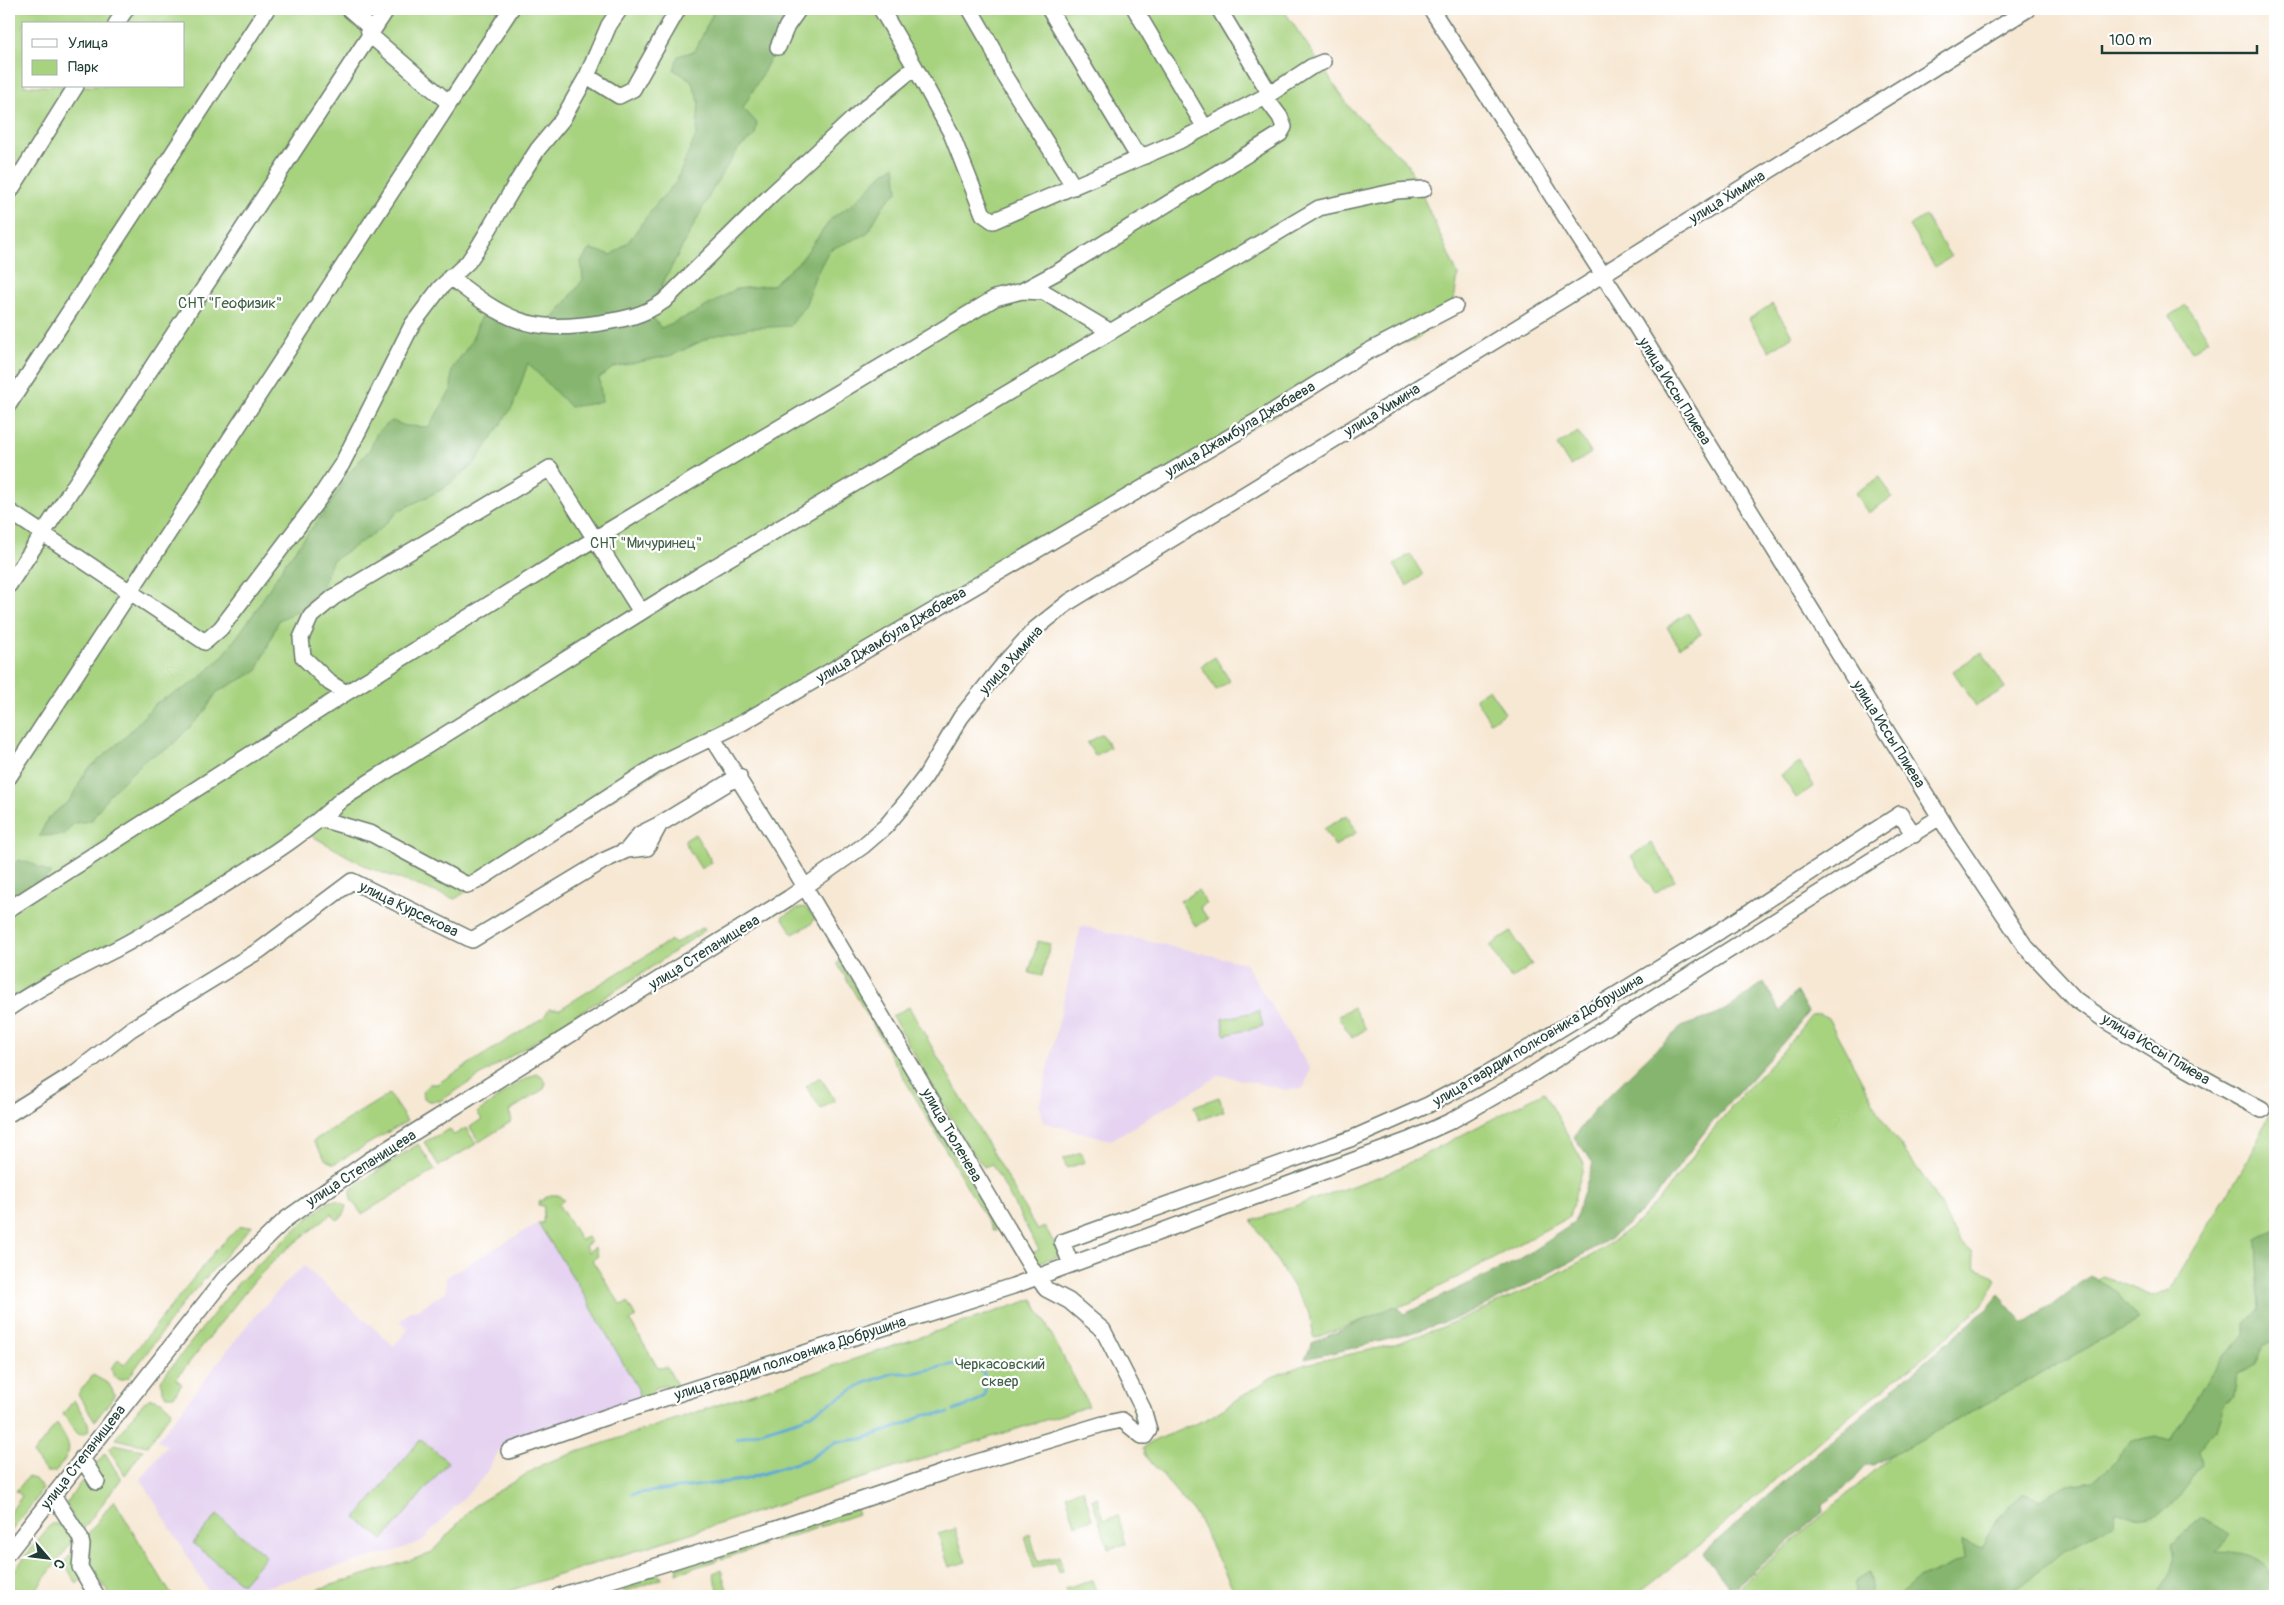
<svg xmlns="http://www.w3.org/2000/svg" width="2284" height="1605" viewBox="0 0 2284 1605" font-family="Pangolin,sans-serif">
	<rect width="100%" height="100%" fill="#fff"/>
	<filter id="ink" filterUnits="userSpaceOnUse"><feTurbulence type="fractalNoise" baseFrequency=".02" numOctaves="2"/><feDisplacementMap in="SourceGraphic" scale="10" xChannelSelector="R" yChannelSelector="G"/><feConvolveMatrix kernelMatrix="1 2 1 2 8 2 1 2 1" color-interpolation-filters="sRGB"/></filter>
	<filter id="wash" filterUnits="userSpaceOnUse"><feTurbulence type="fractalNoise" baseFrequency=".0096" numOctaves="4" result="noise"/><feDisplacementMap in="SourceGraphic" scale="20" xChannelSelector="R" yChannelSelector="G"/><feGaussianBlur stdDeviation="1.12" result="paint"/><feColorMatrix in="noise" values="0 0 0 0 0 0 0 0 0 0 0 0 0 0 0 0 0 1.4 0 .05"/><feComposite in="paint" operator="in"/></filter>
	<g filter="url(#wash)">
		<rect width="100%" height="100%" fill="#f7e8d4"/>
		<!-- built -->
		<path fill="#e5d3f1" d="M1081,926L1245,963L1310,1069L1304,1088L1287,1090L1220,1075L1111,1140L1045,1123L1039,1107Z
			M538,1223L578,1285L638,1389L639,1399L505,1441L482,1479L423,1540L398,1550L232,1596H211L141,1479L167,1445L157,1441L248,1324L284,1284L304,1266L394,1346L408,1329L400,1321L410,1311H415L446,1292V1277Z"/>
		<!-- green -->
		<path fill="#a7d37f" stroke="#63885a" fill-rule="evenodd" d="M9,9H1283L1350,108L1408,164L1458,275L1454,301L1415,341L1397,344C1083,530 759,699 455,899L369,868L305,832L64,978L9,1015ZM24,24H184V86H24Z
			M1925,216L1951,257L1935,267L1909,226Z
			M1772,304L1793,336L1769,351L1749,319Z
			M2186,305L2209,340L2192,351L2170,316Z
			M1578,432L1591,453L1570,466L1557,445Z
			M1880,477L1892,497L1868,513L1855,493Z
			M1410,554L1423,575L1407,586L1394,565Z
			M1688,613L1701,634L1679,647L1667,627Z
			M1982,652L2005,688L1976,706L1953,671Z
			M1215,657L1230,681L1216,690L1201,666Z
			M1489,689L1505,713L1490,722L1475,698Z
			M1102,734L1110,747L1095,756L1087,743Z
			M1800,763L1814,786L1796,798L1781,775Z
			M1347,815L1357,832L1335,846L1324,829Z
			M695,834L712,862L701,869L684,841Z
			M1651,843L1675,880L1655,893L1631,856Z
			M1198,890L1206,903L1200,907L1208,919L1196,927L1180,901Z
			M805,907L815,918L811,924L793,934L782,917L796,909Z
			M703,927L705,930L643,973L440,1101H428L424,1098L423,1091L429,1084H437L544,1017L549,1009H560L671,940L674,944Z
			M1511,932L1532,965L1511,979L1490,946Z
			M1038,941L1050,944L1042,976L1029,973Z
			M840,961L998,1229L996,1231H993L837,963Z
			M909,1007L1037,1230L1045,1227L1061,1255L1037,1263L1030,1254L1039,1250L992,1164L984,1167L966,1143L892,1016Z
			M1353,1007L1366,1029L1352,1038L1338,1016Z
			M1259,1011L1263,1026L1225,1035L1222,1019Z
			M1821,1014L1828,1018L1885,1124L1927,1182L1960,1242L1972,1252L1976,1268L1994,1276L1996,1281L1982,1306L1924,1357L1833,1429L1706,1540L1634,1596H1243L1231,1585L1196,1515L1144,1454L1143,1448L1156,1440L1209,1418L1272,1377L1306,1364L1392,1345L1440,1328L1531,1288L1596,1253L1638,1222L1663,1195L1710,1133L1745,1091L1783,1051L1811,1015Z
			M536,1074L542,1076L546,1083L544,1089L509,1111L512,1121L479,1142L470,1127L482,1119L477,1113L519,1082Z
			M820,1077L835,1100L821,1109L806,1086Z
			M1544,1092L1584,1164L1569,1217L1412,1302L1314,1338L1310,1314L1252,1221L1389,1173Z
			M389,1094L407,1121L334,1164L326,1160L313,1141Z
			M1219,1097L1224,1111L1199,1120L1194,1106Z
			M2275,1103V1596H1728L2103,1276L2152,1296L2170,1290L2249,1158Z
			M466,1128L476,1144L439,1166L424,1142L450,1129L454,1135Z
			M418,1144L435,1170L362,1214L351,1200V1189Z
			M1081,1152L1085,1162L1067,1168L1063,1159Z
			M550,1195H558L564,1200L558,1204L581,1240L587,1237L591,1242L585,1246L588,1252L595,1247L598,1256L592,1260L621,1305L627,1302L636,1317L630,1321L658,1368L667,1367L678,1387L668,1390L666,1385L653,1389L654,1394L639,1399L638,1389L580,1288L538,1223H543L544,1206L538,1205L539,1202Z
			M330,1201H338L346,1206L343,1216L337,1220L331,1214L282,1253L254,1281L176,1379L182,1384L174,1396H167L162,1390L161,1380L239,1282L301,1224Z
			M252,1226L184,1302L129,1377L121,1380L114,1377L111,1368L118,1360L124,1365L216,1250L239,1227Z
			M1033,1299L1089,1406L493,1596H297L430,1554L475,1505L545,1463Z
			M93,1375L109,1384L115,1395L95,1421L78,1394Z
			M151,1398L161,1401L172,1411L147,1446L115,1439L144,1402Z
			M74,1400L88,1423L89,1431L81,1435L76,1433L63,1414Z
			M57,1423C72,1448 74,1449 55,1472H46L33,1454Z
			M421,1439L448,1462L383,1540L356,1518Z
			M114,1444L143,1450L125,1475L109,1449Z
			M105,1453L121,1479L81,1532L66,1504L81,1482L97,1486L96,1464Z
			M28,1477L35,1479L42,1488L37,1498L9,1534V1514L22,1496L16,1491Z
			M1083,1489L1092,1519L1075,1525L1066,1494Z
			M1097,1497L1104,1520L1118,1516L1126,1544L1108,1549L1107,1546L1110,1545H1107L1092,1499Z
			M114,1500L172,1596H110L100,1580L95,1583L84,1565L85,1538Z
			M856,1509L858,1514L820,1527L818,1521Z
			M217,1515L266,1556L242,1584L193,1543Z
			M815,1523L817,1528L774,1542L776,1535Z
			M51,1524H61L73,1541L31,1596H9V1577Z
			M955,1529L966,1562L949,1567L938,1534Z
			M1030,1534L1038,1562L1059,1556L1063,1571L1058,1572L1055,1562L1034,1568L1025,1536Z
			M760,1542L763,1546L721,1559L719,1554Z
			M77,1546L82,1579L77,1584L64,1563Z
			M716,1555L718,1560L677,1573L678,1567Z
			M721,1570L727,1590L719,1593L713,1573Z
			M657,1574L663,1578L624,1592L621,1586Z
			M1092,1580L1097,1594L1088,1596H1068L1065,1588Z"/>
		<!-- forest -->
		<path fill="#85b56e" stroke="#527951" d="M715,9H793L765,69L743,108L757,123L755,136L739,148L716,183L648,311L661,328L695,313L736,289L772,285L801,260L832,218L854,203L879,177L895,165L898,191L883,206L867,234L829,250L814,279L806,304L790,326L750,328L712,336L673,355L614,367L599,378L602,402L570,407L528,363L513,406L475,463L443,489L400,510L379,530L332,561L320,594L301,609L279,620L257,671L217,692L203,714L170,747L146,759L108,796L91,821L74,823L64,835L39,836L48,818L70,800L86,771L123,739L156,703L194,683L223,656L254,613L285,563L329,506L348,474L370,449L378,431L392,421L406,426L429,427L451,390L452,369L471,342L480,318L494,314L550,323L583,280L581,261L591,249L612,255L628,242L656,204L676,182L697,133L699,101L691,80L674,70L678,56L695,51Z
			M18,860L33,864L51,874L9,904V870Z
			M1764,982L1780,1012L1796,991L1808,1012C1777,1053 1740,1088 1707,1129C1683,1158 1664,1191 1636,1217C1615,1238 1586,1253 1560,1267C1522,1288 1475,1312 1433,1326C1391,1340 1348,1349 1305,1359L1312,1343L1395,1306L1404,1314L1517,1261L1574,1223L1593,1163L1574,1137L1594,1110L1654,1051L1683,1026L1714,1016L1735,1004Z
			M2275,1230V1341L2264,1344L2256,1365L2237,1373L2234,1398L2225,1402L2216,1429L2198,1450L2202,1464C2188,1485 2168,1520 2139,1518C2132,1517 2123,1513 2116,1511L2115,1524L2066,1549L2021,1585L1994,1596H1898L1918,1579L1964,1559L1962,1541L1981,1548L1998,1517L2024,1494L2041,1500L2067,1485L2094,1481L2116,1461L2131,1441L2156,1436L2170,1440L2224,1354L2245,1336V1321L2260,1309L2257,1239Z
			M2090,1276L2115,1290L2138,1320L1873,1466L1866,1464L1843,1490L1822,1504L1823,1512L1731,1590L1703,1553L1807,1461L1988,1308L1999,1295L2024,1323L2048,1308Z
			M2201,1519L2231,1535L2215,1552C2246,1553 2275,1558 2275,1596H2155C2169,1579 2179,1566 2172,1544Z
			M1869,1573L1872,1584L1870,1596H1854L1855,1582Z
			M1692,1587L1698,1596H1658L1667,1590L1679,1594Z"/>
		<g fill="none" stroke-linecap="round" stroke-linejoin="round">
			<!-- stream -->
			<path stroke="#5ca9d5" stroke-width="3" d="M736,1439L804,1418L865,1383L893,1373H913L964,1362L983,1372L986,1384L984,1396L977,1402L954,1411
				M632,1494L743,1480L809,1459L835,1442L862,1439L906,1424L924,1415L948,1413"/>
		</g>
	</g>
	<g filter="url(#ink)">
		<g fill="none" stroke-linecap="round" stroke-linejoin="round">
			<!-- minor casing -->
			<g stroke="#6b796c" stroke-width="18">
				<path id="minor" d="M349,9L367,25L370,35L449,103
					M970,9L992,47L1002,72L1074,187
					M1049,9L1134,150L1145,156
					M1135,9L1205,128
					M1431,9L1629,315L1951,835L2025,946L2075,999L2106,1021L2169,1059L2262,1110
					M116,24L126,9
					M778,47L787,26L799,9
					M915,67L951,133L983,214L993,221L1179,141L1270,94L1219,9
					M587,76L609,25L620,9
					M1270,94L1311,67L1323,62
					M9,193L76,86
					M450,277C505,320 529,334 600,323C625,319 643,316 664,301L771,195L859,113L915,67L881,9
					M1022,291L1059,271L1280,134L1284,127L1280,117L1265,97
					M9,404L267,9
					M9,511L205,642L221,628L318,500L342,464L412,325L440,288L468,262L479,246L518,180L538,149L562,120L587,76L619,96L633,89L678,9
					M9,585L387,9
					M346,693L330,683L303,657L301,638L311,616L334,597L550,468L641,612
					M9,777L511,9
					M321,819L372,834L467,885L477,881L660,763L742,723L1267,415L1367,352L1455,306
					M627,850L640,834L660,824
					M9,909L346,693L596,538L995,298L1022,291L1044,292L1111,332
					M9,1008C43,985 81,967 118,948C157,927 195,903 232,880C271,855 309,831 342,799L699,576L1319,208L1397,191L1424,189
					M9,1114L76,1072L131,1029L260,950L352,881L472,940L603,861L627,850L647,848L660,824L739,776
					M1071,1264L1062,1242L1353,1138L1428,1105L1488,1073L1588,1012L1720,931L1900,814L1914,835
					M509,1451L606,1417L1013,1286L1409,1140L1451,1121L1523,1080L1940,817
					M82,1458L97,1482
					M53,1495L80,1537L82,1545L80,1567L97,1596
					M9,1552L224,1279L286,1219L368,1161L789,898L863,846L886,826L905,803L925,777L961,717L1007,660L1035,629L1069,602L1565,298L2028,9
					M559,1596L764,1533L944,1472L1103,1424L1122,1420L1142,1436H1145L1149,1430L1143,1409L1103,1330L1069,1301L1046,1289L1032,1269L780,845L712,737"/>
			</g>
			<!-- minor -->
			<use href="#minor" stroke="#fff" stroke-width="15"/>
		</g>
	</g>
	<g text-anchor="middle" stroke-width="4.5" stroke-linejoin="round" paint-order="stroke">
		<!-- street labels -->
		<g font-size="15" fill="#1f3d34" stroke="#fff">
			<text transform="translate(1727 197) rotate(-32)" y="5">улица Химина</text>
			<text transform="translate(1675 391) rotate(58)" y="5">улица Иссы Плиева</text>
			<text transform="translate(1382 410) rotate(-32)" y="5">улица Химина</text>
			<text transform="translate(1240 429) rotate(-31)" y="5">улица Джамбула Джабаева</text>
			<text transform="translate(891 635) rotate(-31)" y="5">улица Джамбула Джабаева</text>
			<text transform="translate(1011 660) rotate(-48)" y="5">улица Химина</text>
			<text transform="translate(1889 734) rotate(58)" y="5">улица Иссы Плиева</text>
			<text transform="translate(409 909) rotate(26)" y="5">улица Курсекова</text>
			<text transform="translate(704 952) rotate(-32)" y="5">улица Степанищева</text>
			<text transform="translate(1538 1040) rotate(-31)" y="5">улица гвардии полковника Добрушина</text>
			<text transform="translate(2156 1049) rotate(31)" y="5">улица Иссы Плиева</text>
			<text transform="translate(952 1135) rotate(60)" y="5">улица Тюленева</text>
			<text transform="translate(361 1168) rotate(-33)" y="5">улица Степанищева</text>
			<text transform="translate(790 1358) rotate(-18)" y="5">улица гвардии полковника Добрушина</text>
			<text transform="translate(83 1457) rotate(-52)" y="5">улица Степанищева</text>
		</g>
		<!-- park labels -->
		<g font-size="15" fill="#416247" stroke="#fff">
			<text x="230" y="308">СНТ "Геофизик"</text>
			<text x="646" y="548">СНТ "Мичуринец"</text>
			<text x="1000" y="1369">Черкасовский<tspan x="1000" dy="17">сквер</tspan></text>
		</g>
	</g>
	<!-- margin -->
	<rect width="2284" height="1605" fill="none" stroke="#fff" stroke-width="30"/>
	<!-- legend -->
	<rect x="22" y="22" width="162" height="65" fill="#ffffff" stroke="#a5b1ae"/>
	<rect x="32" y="39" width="25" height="8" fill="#ffffff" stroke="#a5b1ae"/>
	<text x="68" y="48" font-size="15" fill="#1f3d34">Улица</text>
	<rect x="32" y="60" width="25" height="15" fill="#a7d37f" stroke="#a5b1ae"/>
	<text x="68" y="72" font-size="15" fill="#1f3d34">Парк</text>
	<!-- north arrow -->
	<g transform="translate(48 1558) rotate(118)" stroke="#ffffff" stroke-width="4" paint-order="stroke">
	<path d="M0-4L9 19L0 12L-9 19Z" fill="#1f3d34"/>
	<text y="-8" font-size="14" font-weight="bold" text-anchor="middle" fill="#1f3d34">С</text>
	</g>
	<!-- scale -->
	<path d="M2102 45v8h155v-8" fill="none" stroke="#1f3d34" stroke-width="2.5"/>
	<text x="2109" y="45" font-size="15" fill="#1f3d34" stroke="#ffffff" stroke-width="4" paint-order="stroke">100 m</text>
</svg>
